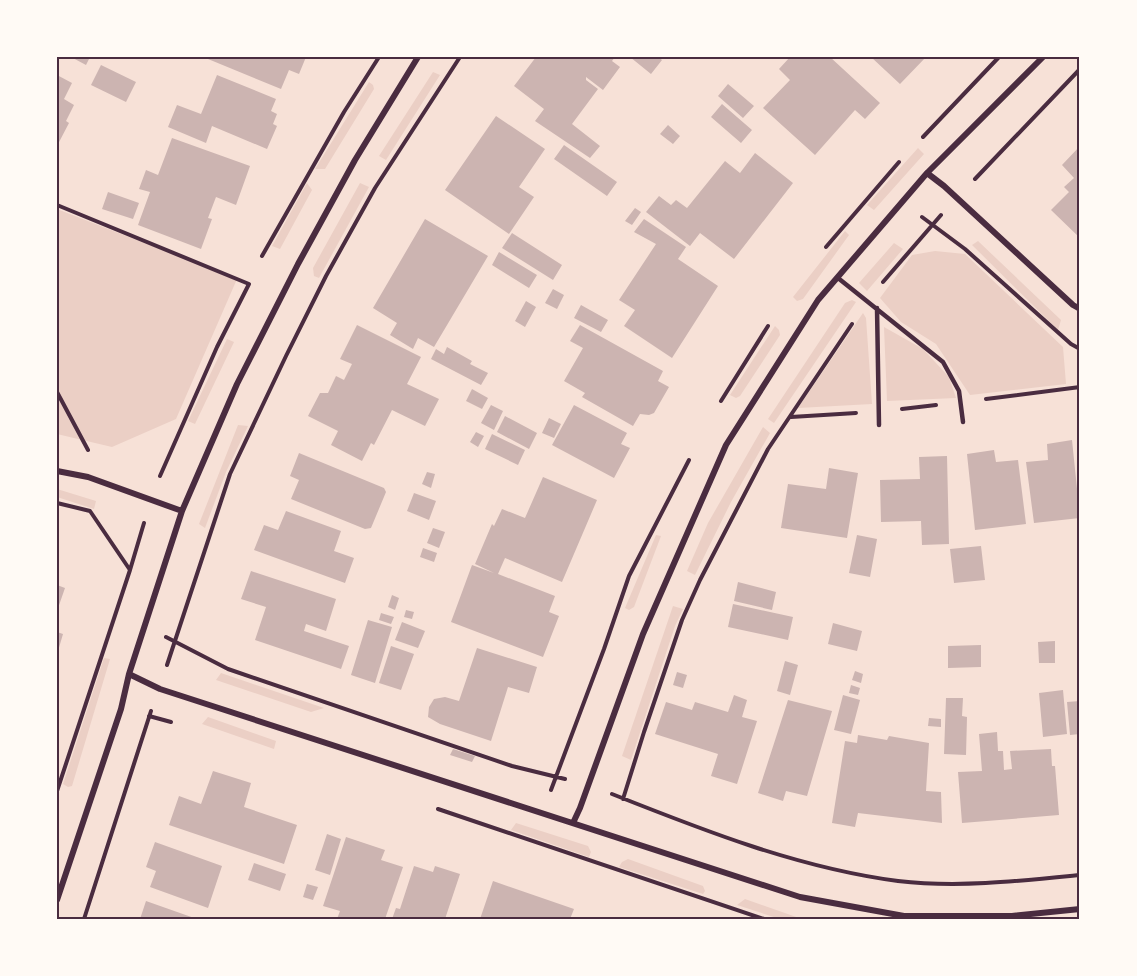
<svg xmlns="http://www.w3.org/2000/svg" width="1137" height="976" viewBox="0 0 1137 976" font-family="'Libre Baskerville',serif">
	<rect width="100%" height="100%" fill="#f7e1d7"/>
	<!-- green -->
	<path fill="#ebcfc5" d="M433,72L440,75L386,160L379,156Z
		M369,82L373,85L374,89L325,169H315Z
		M918,148L924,154L874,210L867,205Z
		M307,183L312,190L280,249L272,246Z
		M360,183L369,187L319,278L314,276L313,268Z
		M57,209L237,279L176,419L112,447L57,434Z
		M845,231L849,235L803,299L797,301L793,297Z
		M978,241L1061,320L1058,330L972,245Z
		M894,243L903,249L867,291L859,283Z
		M935,251L965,254L1063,347L1066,384L970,395L936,344L901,322L880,298L912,255Z
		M852,300L856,302L774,423L768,419L845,303Z
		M863,313L866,318L872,404L798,408Z
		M775,326L779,330L780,335L740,396L736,398L730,395Z
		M884,327L923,349L949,377L956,398L887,401Z
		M227,339L234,342L195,424L188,421Z
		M238,425L248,426L226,472L205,528L199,524Z
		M763,427L770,433L731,502L695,575L687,571L708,523Z
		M57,489L96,501L94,509L57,497Z
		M656,535L661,536L634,607L629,610L625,608Z
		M673,606L683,609L675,626L631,760L622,756Z
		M104,658L110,659L72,786L68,787L63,784Z
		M221,673L324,708L311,712L216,680Z
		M208,717L276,741L274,749L202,724Z
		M516,823L588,846L591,852L589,857L511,830Z
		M628,859L703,886L705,891L703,894L619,867L622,862Z
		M745,899L802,919H780L737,905Z"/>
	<!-- building -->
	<path fill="#ccb4b1" d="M71,57H90L86,65Z
		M208,57H306L299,74L289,70L281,89L208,59Z
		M536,57H615L612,61L620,67L603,90L586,77V80L598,89L572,124L600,146L590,158L535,121L544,109L514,86Z
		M630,57H658L662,60L651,74Z
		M790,57H830L880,103L865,119L855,110L815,155L763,108L790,80L779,69Z
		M871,57H926L900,84Z
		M101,65L136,82L126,102L91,85Z
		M57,75L72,83L64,99L74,105L66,121L69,123L57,146Z
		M217,75L276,99L271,111L277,114L273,124L277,126L267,149L212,126L206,143L168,127L177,105L201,114Z
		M728,84L754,106L743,118L718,96Z
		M722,104L752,130L741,143L711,117Z
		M496,116L545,149L519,187L534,197L509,234L445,190Z
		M668,125L680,136L673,144L660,134Z
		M172,138L250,166L236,205L216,197L208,218L212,219L201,249L138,225L150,192L139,189L146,170L158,175Z
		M564,145L617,182L607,196L554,159Z
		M1080,146V238L1051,210L1069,192L1064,187L1074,178L1062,165Z
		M755,153L793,183L734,259L700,233L690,246L646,212L659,196L671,205L676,200L687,208L725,161L740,173Z
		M108,192L139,203L133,219L102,209Z
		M635,208L641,212L632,225L625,221Z
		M425,219L488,256L434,347L418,338L413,349L390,335L397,323L373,308Z
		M644,219L686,247L678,259L718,286L672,358L624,326L635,310L619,300L656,244L634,232Z
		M512,233L562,265L553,280L502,248Z
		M499,252L537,275L529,288L492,265Z
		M553,289L564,295L557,309L545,303Z
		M526,301L536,307L525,327L515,321Z
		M581,305L608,320L601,332L574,318Z
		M357,325L421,357L407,384L439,399L425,426L392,410L374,445L371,443L362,461L331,445L338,431L308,416L320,393H328L336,376L344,380L352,364L340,359Z
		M580,325L663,371L658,381L669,387L654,413L649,415L640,414L633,426L582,397L585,393L564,381L583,348L570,341Z
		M447,347L472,361L470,364L488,373L481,385L431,359L436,349L444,354Z
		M472,389L488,398L482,409L466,401Z
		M491,405L503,411L494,430L481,423Z
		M574,405L627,433L621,444L630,448L614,478L552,445Z
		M505,416L537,433L529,449L497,432Z
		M549,418L561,424L554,438L542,433Z
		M476,432L484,436L478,447L470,442Z
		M492,434L525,450L518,465L485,449Z
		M1072,440L1080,518L1034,523L1026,462L1048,460L1047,444Z
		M994,450L996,462L1018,460L1026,524L975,530L967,454Z
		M299,453L384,488L386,492L371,528L365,529L291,499L299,480L290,476Z
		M947,456L949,544L922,545L921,521L881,522L880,480L920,479L919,457Z
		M829,468L858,473L847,538L781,528L788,484L826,489Z
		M427,472L435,474L431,488L422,484Z
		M543,477L597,500L562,582L505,558L498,574L555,596L549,612L559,616L543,657L451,622L472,565L494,573L475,564L492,524L494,526L502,509L525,518Z
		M414,493L436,501L429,520L407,511Z
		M286,511L341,531L334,551L354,558L345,583L254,550L264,525L278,530Z
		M433,528L445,532L439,548L427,543Z
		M857,535L877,539L870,577L849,573Z
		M981,546L985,580L954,583L950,549Z
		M423,548L437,553L434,562L420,557Z
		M251,571L336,599L326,631L306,624L304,631L349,646L341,669L255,640L266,607L241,599Z
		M738,582L776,592L772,610L734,601Z
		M57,585L65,588L57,611Z
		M392,595L399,598L395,610L388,607Z
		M733,604L793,617L788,640L728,627Z
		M406,610L414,612L412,619L404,617Z
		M381,613L394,617L391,624L379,620Z
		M368,620L392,627L375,683L351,675Z
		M402,622L425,631L418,648L395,640Z
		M833,623L862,631L857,651L828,644Z
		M57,632L63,634L58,651H57Z
		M1055,641V663H1039L1038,642Z
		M981,645V667L948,668V646Z
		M391,646L414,654L401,690L379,683Z
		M477,648L537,667L529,693L508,687L491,741L440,724L428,717L429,707L434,699L445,697L459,701Z
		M785,661L798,665L790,695L777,691Z
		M855,671L863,674L861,683L852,680Z
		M677,672L687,675L683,688L673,685Z
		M851,685L860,688L858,695L849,693Z
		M1063,690L1067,734L1043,737L1039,693Z
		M734,695L747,700L742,717L757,721L737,784L711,776L718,754L655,734L666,702L692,710L695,702L728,712Z
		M843,695L860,700L851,734L834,730Z
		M946,698H963L962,716L967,717L966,755L944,754Z
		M788,700L832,711L807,796L786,791L783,801L758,793Z
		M1080,701V734L1070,735L1067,702Z
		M929,718L941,719V727L928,726Z
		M997,732L998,751H1003L1004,770L1012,769L1010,751L1051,749L1052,766H1055L1059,815L962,823L958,772L982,771L979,734Z
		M858,735L887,740L889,736L929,743L926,791L941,792L942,823L858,813L855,827L832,823L845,741L857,743Z
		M453,749L475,756L472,762L450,755Z
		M213,771L251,783L244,807L297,825L284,864L169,825L179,796L201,804Z
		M327,834L341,839L330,875L315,870Z
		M346,837L385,850L381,860L403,867L385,919H337L340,911L323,906Z
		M155,842L222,866L208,908L150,887L156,871L146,867Z
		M254,863L286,874L280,891L248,880Z
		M414,866L433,872L435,866L460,874L445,919H392L396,908L400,909Z
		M493,881L574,909L570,919H480Z
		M307,884L318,887L313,900L303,897Z
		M146,901L197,919H140Z"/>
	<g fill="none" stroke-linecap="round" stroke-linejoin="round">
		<!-- path -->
		<path stroke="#4a2c40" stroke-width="4" d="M923,137L999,57
			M975,179L1080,69
			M57,205L249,284L217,347L160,476
			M922,217L965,249L1071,344L1080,349
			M826,247L899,162
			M262,256L344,112L379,57
			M883,282L941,215
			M57,392L88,450
			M986,399L1080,387
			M721,401L768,326
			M902,409L936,405
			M791,417L856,413
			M57,503L90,511L130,570L57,791
			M130,570L144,523
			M166,637L228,669L512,766L565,779
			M167,665L230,474L286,356L326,276L375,188L460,57
			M149,716L171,722
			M551,790L604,649L629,576L689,460
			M612,794C705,831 799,868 898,881C958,888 1021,881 1080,875
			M623,799L644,732L682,620L700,580L768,449L852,324
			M438,809L764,919
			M84,919L151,711"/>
		<!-- service -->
		<path stroke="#4a2c40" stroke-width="4.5" d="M838,278L943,362L959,391L963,422
			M877,308L879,425"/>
		<!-- minor -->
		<path stroke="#4a2c40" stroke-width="6" d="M927,173L944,186L1073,305L1080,309
			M57,471L88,477L182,511
			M129,674L160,689L800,897L904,916H1012L1080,909
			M573,823L580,808L643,634L726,445L818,300L927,173L1043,57
			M57,900L121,709L129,674L182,511L237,384L298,264L355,160L418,57"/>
	</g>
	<!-- border -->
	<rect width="1137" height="976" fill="none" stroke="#fffaf5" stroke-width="117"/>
	<rect x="58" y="58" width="1020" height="860" fill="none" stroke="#4a2c40" stroke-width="2"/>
</svg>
